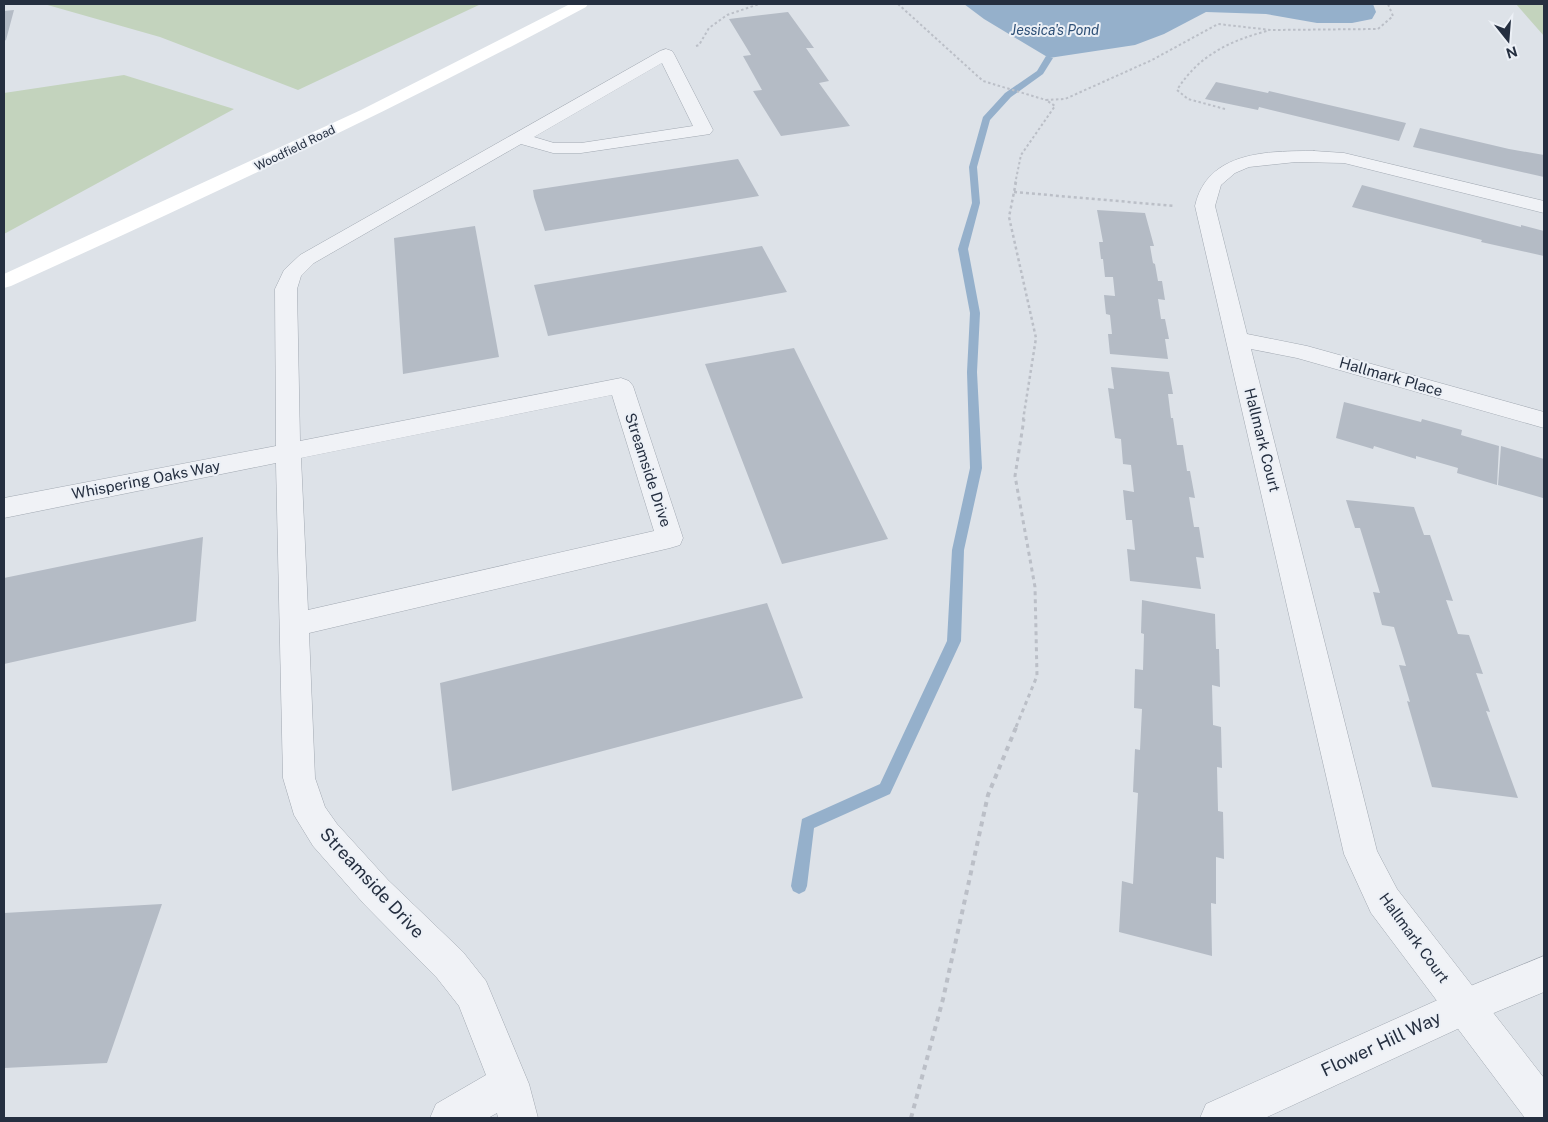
<svg xmlns="http://www.w3.org/2000/svg" width="1548" height="1122" viewBox="0 0 1548 1122" font-family="'Public Sans',sans-serif">
	<rect width="100%" height="100%" fill="#dde2e8"/>
	<!-- green -->
	<path fill="#c3d3bd" d="M44,4H481L298,90L160,37Z
		M1516,4H1544V36Z
		M124,75L234,109L4,234V93Z"/>
	<!-- water -->
	<path fill="#95b0cb" d="M964,4H1373L1376,12L1372,19L1352,23H1317L1266,14L1206,12L1164,34L1135,45L1049,58L984,19Z"/>
	<g fill="none" stroke-linecap="round" stroke-linejoin="round">
		<!-- stream -->
		<path fill="#95b0cb" fill-rule="evenodd" d="M1046,56L1053,58L1043,74L1011,97L990,120L977,167L980,203L968,249L980,313L977,372L982,468L964,550L961,641L890,794L814,828L807,886L805,891L799,894L793,891L791,886L802,819L880,784L947,641L952,550L970,468L967,372L970,313L958,249L972,203L969,167L983,117L1005,93L1037,71Z"/>
	</g>
	<!-- building -->
	<path fill="#b4bbc5" d="M14,10L6,40L4,41V11Z
		M788,12L814,48H806L829,81L819,83L850,126L781,136L753,91L762,90L743,56L751,55L729,19Z
		M1216,82L1268,93L1269,91L1406,123L1399,141L1259,107L1258,110L1205,99Z
		M1420,128L1509,149L1544,155V177L1413,147Z
		M738,159L759,196L545,231L534,197L533,190Z
		M1362,185L1521,227V225L1544,231V256L1481,242L1482,240L1352,207Z
		M1097,210L1145,213L1154,246H1150L1153,263L1155,264L1158,281H1162L1165,300L1158,299L1161,319H1165L1169,339H1165L1168,359L1110,354L1108,334H1112L1110,315L1106,314L1104,295L1115,296L1113,277H1105L1103,259H1101L1099,242H1103Z
		M475,226L499,357L403,374L394,238Z
		M762,246L787,292L548,336L534,285Z
		M794,348L888,539L782,564L705,364Z
		M1111,367L1169,372L1173,394H1168L1171,418H1173L1177,445H1183L1187,471H1190L1195,498L1189,497L1194,527H1199L1204,558L1196,557L1201,589L1130,581L1127,549L1135,550L1132,520H1126L1123,490L1134,492L1131,465L1123,464L1121,439L1115,438L1108,388L1114,389Z
		M1344,402L1421,422L1422,419L1462,430L1461,435L1499,446L1497,485L1457,473L1458,468L1416,456V459L1374,446L1373,449L1336,438Z
		M1501,446L1544,459L1543,498L1498,485Z
		M1346,500L1414,507L1424,535H1430L1453,601L1446,600L1458,634L1469,635L1483,674L1476,673L1490,712L1486,711L1518,798L1432,787L1407,701L1410,702L1399,665L1406,666L1394,627L1382,625L1373,592L1380,593L1360,528H1355Z
		M203,537L196,621L4,664V578Z
		M1142,600L1215,614L1216,649H1219L1220,687L1212,685L1213,725L1221,727L1222,768L1217,767L1218,811L1223,812L1224,859L1216,857V904L1211,903L1212,956L1119,932L1122,881L1133,884L1138,793L1133,792L1135,749L1140,750L1142,709L1134,708L1135,669L1143,670L1144,634L1141,633Z
		M767,603L803,698L452,791L440,683Z
		M162,904L107,1063L4,1068V913Z"/>
	<g fill="none" stroke-linecap="round" stroke-linejoin="round">
		<!-- minor casing -->
		<g stroke="#a2a9b2" stroke-width="1">
			<path id="minor" d="M666,49L672,51L674,54L713,130L710,134L581,153H553L521,144L314,263L301,276L297,289L300,441L621,378L629,381L633,386L683,538L680,545L670,548L309,633L315,778L325,807L337,824L388,880L463,952L486,981L529,1084L538,1118H498L497,1113L488,1118H430L436,1104L486,1075L459,1006L437,978L364,904L313,846L294,815L283,778L276,463L4,518V498L276,446L275,289L284,270L300,255L660,51ZM662,63L693,126L581,143H554L534,137ZM612,395L654,531L308,610L301,458Z
				M1314,151L1344,153L1544,201V213L1344,163L1296,162L1249,167L1235,173L1221,185L1215,206L1247,334L1307,346L1544,412V428L1297,358L1251,349L1377,851L1397,889L1544,1078V1118H1525L1371,913L1344,854L1195,206C1207,151 1268,151 1314,151Z"/>
		</g>
		<!-- tertiary casing -->
		<g stroke="#a2a9b2" stroke-width="1">
			<path id="tertiary" d="M1544,956V992L1477,1020L1265,1118H1200L1206,1104L1451,994Z"/>
		</g>
		<!-- path-far3 -->
		<path stroke="#bbbfc7" stroke-width="2" stroke-dasharray="2.5 2.5" stroke-linecap="butt" d="M898,4L983,81L1046,100
			M696,46L699,45L709,28L727,15L759,4
			M1225,109L1188,99L1177,90C1198,56 1229,41 1267,31
			M1015,184L1021,155L1055,106L1046,100L1065,99L1152,60L1218,24L1271,30L1378,29L1393,16L1388,4"/>
		<!-- path-far2 -->
		<path stroke="#bbbfc7" stroke-width="2.5" stroke-dasharray="3 3" stroke-linecap="butt" d="M1016,182L1009,217L1036,338L1023,420
			M1014,192L1175,206"/>
		<!-- path-far1 -->
		<path stroke="#bbbfc7" stroke-width="3" stroke-dasharray="4 4" stroke-linecap="butt" d="M1016,727L1037,676L1035,587L1015,476L1024,419"/>
		<!-- path -->
		<path stroke="#bbbfc7" stroke-width="4" stroke-dasharray="5 5" stroke-linecap="butt" d="M911,1118L943,999L988,795L1017,725"/>
		<!-- minor -->
		<use href="#minor" fill="#f0f2f6" fill-rule="evenodd"/>
		<!-- tertiary -->
		<use href="#tertiary" fill="#f0f2f6" fill-rule="evenodd"/>
		<!-- secondary -->
		<path fill="#fff" fill-rule="evenodd" d="M570,4H588L586,7C398,108 205,198 11,286L4,288V274L361,110Z"/>
	</g>
	<g text-anchor="middle" stroke-width="4" stroke-linejoin="round" paint-order="stroke">
		<!-- far-street labels -->
		<g font-size="12" fill="#252f40" stroke="#ecf0f6">
			<text transform="translate(295 148) rotate(-26)" y="4">Woodfield Road</text>
		</g>
		<!-- far-water labels -->
		<g font-size="14" font-style="italic" fill="#2d4f76" stroke="#ecf0f6">
			<text x="1055" y="35">Jessica's Pond</text>
		</g>
		<!-- street labels -->
		<g font-size="15" fill="#252f40" stroke="#ecf0f6">
			<text transform="translate(1391 377) rotate(16)" y="5">Hallmark Place</text>
			<text transform="translate(1262 440) rotate(76)" y="5">Hallmark Court</text>
			<text transform="translate(648 470) rotate(72)" y="5">Streamside Drive</text>
			<text transform="translate(146 480) rotate(-11)" y="5">Whispering Oaks Way</text>
			<text transform="translate(1414 938) rotate(54)" y="5">Hallmark Court</text>
		</g>
		<!-- near-street labels -->
		<g font-size="18" fill="#252f40" stroke="#ecf0f6">
			<text transform="translate(372 883) rotate(47)" y="6">Streamside Drive</text>
			<text transform="translate(1381 1044) rotate(-25)" y="6">Flower Hill Way</text>
		</g>
	</g>
	<!-- border -->
	<rect width="1548" height="1122" fill="none" stroke="#252f40" stroke-width="10"/>
	<!-- north arrow -->
	<g transform="translate(1508 40) rotate(163)" stroke="#ecf0f6" stroke-width="4" paint-order="stroke">
	<path d="M0-4L9 19L0 12L-9 19Z" fill="#252f40"/>
	<text y="-8" font-size="14" font-weight="bold" text-anchor="middle" fill="#252f40">N</text>
	</g>
</svg>
